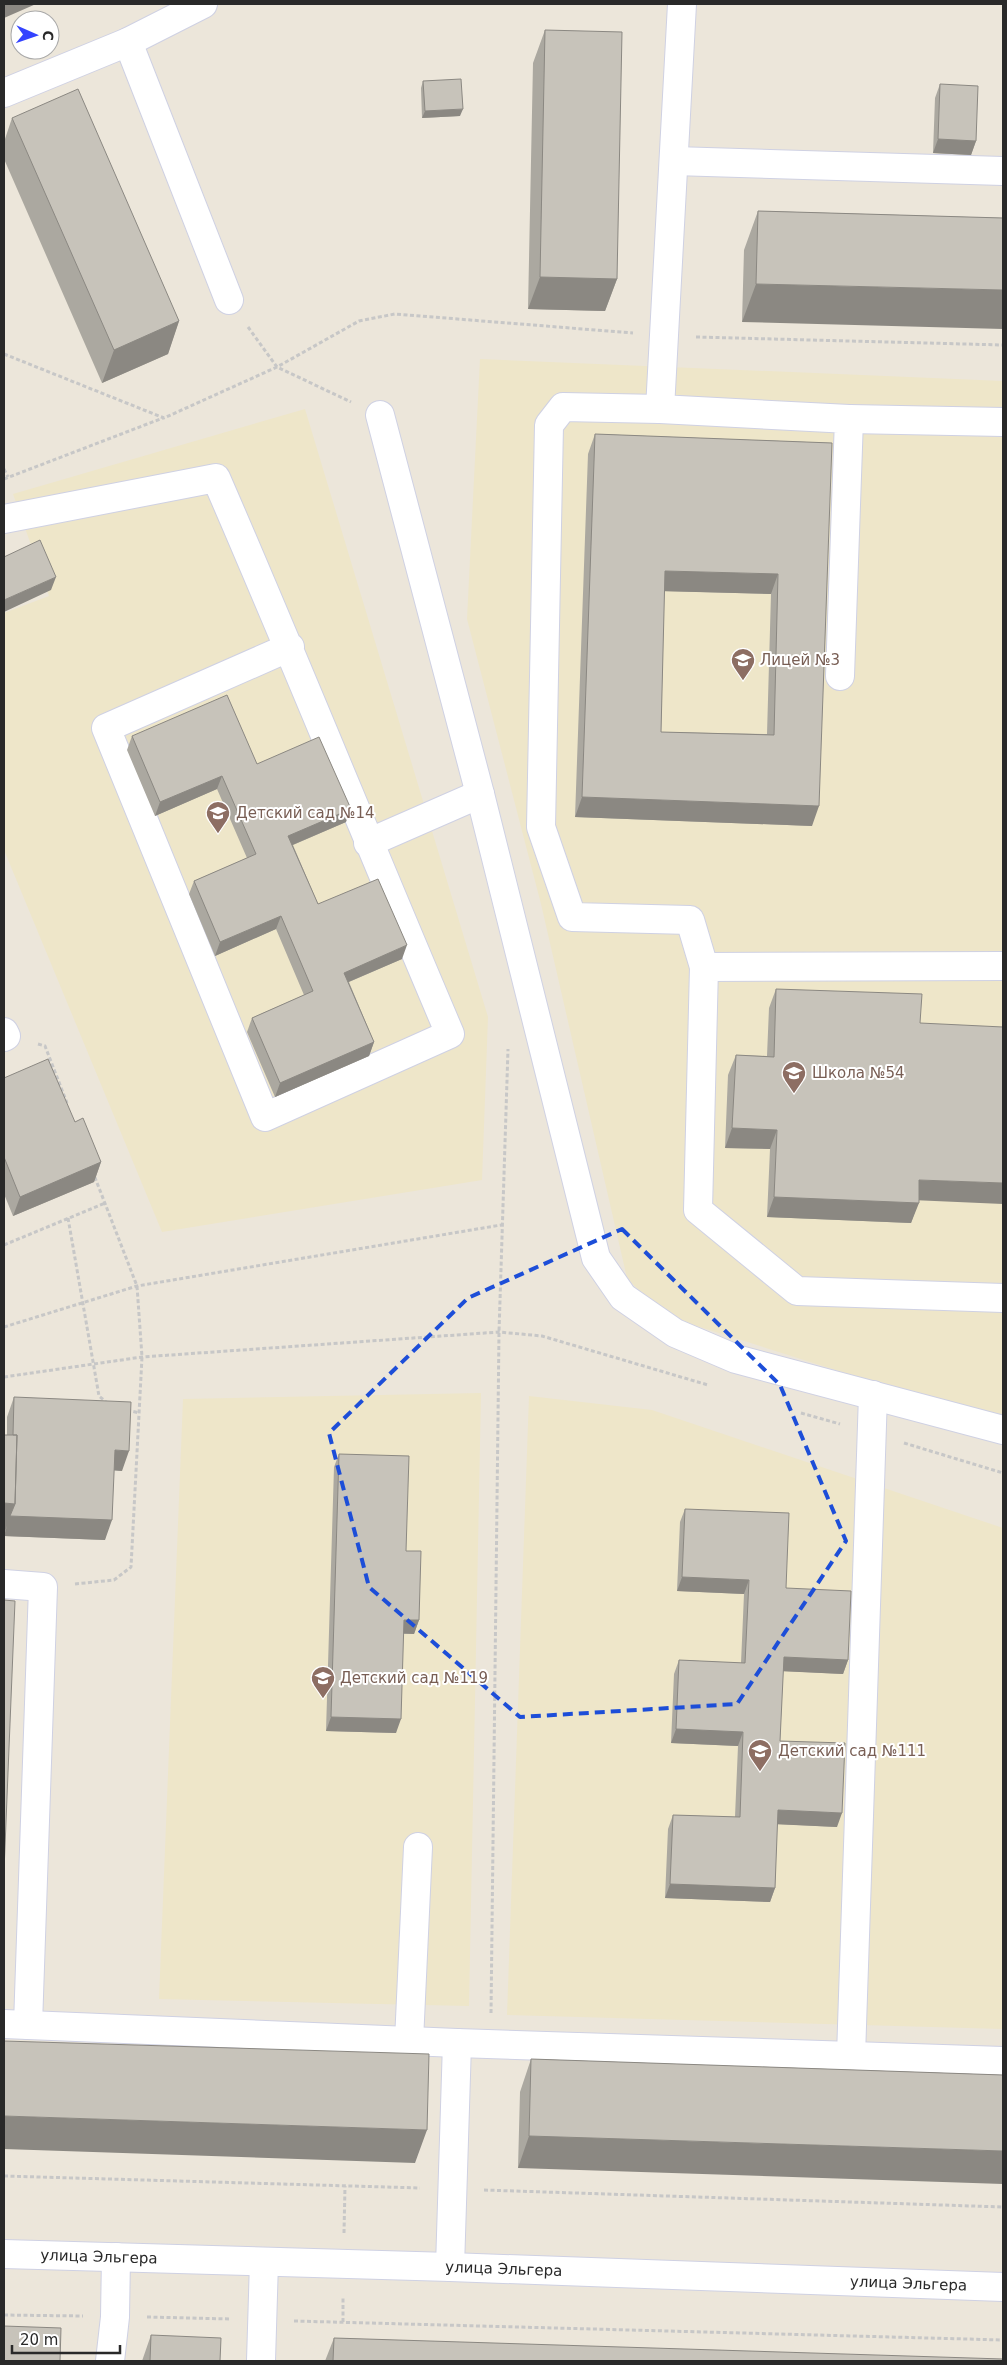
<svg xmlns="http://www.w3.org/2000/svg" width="1007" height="2365" viewBox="0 0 1007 2365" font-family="'DejaVu Sans',sans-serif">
	<rect width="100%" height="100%" fill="#ece6da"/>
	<!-- education -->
	<path fill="#eee6c9" d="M480,359L1003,381V1423L662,1315L627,1278L541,904L467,619Z
		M305,409L488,1017L482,1180L162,1232L4,850V613L49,596L13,494Z
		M481,1393L469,2006L159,1999L183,1399Z
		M529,1396L652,1410L1003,1528V2029L507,2015Z"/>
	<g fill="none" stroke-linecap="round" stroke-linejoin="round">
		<!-- minor casing -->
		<g stroke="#cfd1e3" stroke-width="30">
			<g id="minor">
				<path d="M682,4L660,409L849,419L840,676"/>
				<path d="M128,42L229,300"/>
				<path d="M4,93L128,42L203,4"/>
				<path d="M674,161L1003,171"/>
				<path d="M660,409L563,407L549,425L541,827L572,917L690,920L704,967"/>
				<path d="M380,415L480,794L596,1258L623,1297L675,1333L736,1359L1003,1430"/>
				<path d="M849,419L1003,422"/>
				<path d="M4,519L216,478C296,662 371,849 450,1034L265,1117L106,728L290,647"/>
				<path d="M368,843L480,794"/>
				<path d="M1003,966L704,967L698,1210L797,1291L1003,1298"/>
				<path d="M4,1032L6,1036L4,1037"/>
				<path d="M4,1584L43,1587L28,2025"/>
				<path d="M4,2024L457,2043L1003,2061"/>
				<path d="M409,2041L418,1847"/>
				<path d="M851,2056L873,1395"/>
				<path id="s1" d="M4,2254L450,2267L1003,2287"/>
				<path d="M450,2267L457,2043"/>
				<path d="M110,2361L115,2317L116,2257"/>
				<path d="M261,2361L264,2262"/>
			</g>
		</g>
		<!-- path -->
		<path stroke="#c7c7c7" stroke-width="3" stroke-dasharray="4 2.5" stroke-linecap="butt" d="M248,327L277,367L351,402
			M696,337L1003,345
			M4,354L164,418L277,367L359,321L395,314L633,333
			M4,469L8,477
			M4,479L163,418
			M38,1044L45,1046L67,1103
			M68,1218L99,1396L106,1402
			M4,1245L105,1203
			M4,1327L137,1286L501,1225
			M4,1377L142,1357L499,1332L542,1336L708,1385
			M127,1410L139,1413
			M801,1413L840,1424
			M904,1443L1003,1473
			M75,1584L114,1580L131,1567L142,1357L137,1286L94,1175
			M491,2013L499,1332L508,1049
			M4,2176L420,2188
			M484,2190L1003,2207
			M344,2233L345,2186
			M4,2315L83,2316
			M147,2317L231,2319
			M294,2321L1003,2340
			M343,2322V2296"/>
		<!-- minor -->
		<use href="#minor" stroke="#fff" stroke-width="28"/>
	</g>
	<!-- wall -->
	<path fill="#aba8a0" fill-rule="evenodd" d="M545,30L617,279L605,311L528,309L533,63Z
		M423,81L460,116L422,118L421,88Z
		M940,84L976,141L971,155L933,153L935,98Z
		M12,118L179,321L168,354L102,383L4,159V142Z
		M758,211L1003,218L742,322L744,250Z
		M595,434L832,443L812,826L575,817L588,454ZM664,591L771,594L767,734L661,732Z
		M132,736L257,764L346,822L293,845L318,904L402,959L349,982L374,1042L369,1056L275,1097L247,1032L252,1018L304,995L276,929L215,956L189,894L194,881L247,858L217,789L155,816L127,750Z
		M776,989L920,1023L919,1200L911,1223L767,1217L770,1149L725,1148L728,1075L736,1055L767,1056L769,1008Z
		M4,1078L75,1122L101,1162L94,1182L13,1216L4,1194Z
		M14,1397L122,1471L114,1470L105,1540L4,1536V1435H7V1417Z
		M339,1454L406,1551L419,1620L414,1634H403L396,1733L326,1731L334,1467Z
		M685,1509L786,1588L848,1660L843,1674L783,1671L780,1741L837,1827L777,1824L775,1888L770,1902L665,1898L668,1829L673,1815L735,1817L738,1746L671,1743L674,1674L679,1660L741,1663L744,1594L677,1591L680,1522Z
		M531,2059L1003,2075L518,2168L520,2092Z
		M151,2335L220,2361H142Z
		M334,2338L1003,2361H325Z"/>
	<!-- shaded-wall -->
	<path fill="#8b8882" d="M4,4H36L4,18Z
		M463,109L460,116L422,118L425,111Z
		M938,139L976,141L971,155L933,153Z
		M540,277L617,279L605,311L528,309Z
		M756,284L1003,290V329L742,322Z
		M179,321L168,354L102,383L114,350Z
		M665,571L778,574L771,594L657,591Z
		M56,577L51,590L4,612V600Z
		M222,776L217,789L155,816L160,802Z
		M582,797L819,806L812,826L575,817Z
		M351,809L346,822L283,849L288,836Z
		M281,916L276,929L215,956L220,942Z
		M407,945L402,959L339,986L344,973Z
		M374,1042L369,1056L275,1097L280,1083Z
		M732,1128L777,1130L770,1149L725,1148Z
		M101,1162L94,1182L13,1216L20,1197Z
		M919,1180L1003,1183V1204L912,1200Z
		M774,1197L919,1203L911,1223L767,1217Z
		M115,1450L129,1451L122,1471L108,1470Z
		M4,1503L15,1504L4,1534Z
		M10,1516L112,1520L105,1540L4,1536Z
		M682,1577L749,1580L744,1594L677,1591Z
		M404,1620H419L414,1634L398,1633Z
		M784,1657L848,1660L843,1674L778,1671Z
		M331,1717L401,1719L396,1733L326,1731Z
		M676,1729L743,1732L738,1746L671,1743Z
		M778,1810L842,1813L837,1827L772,1824Z
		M670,1884L775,1888L770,1902L665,1898Z
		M4,2116L427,2130L415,2163L4,2149Z
		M529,2136L1003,2151V2184L518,2168Z"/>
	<!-- building -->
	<path fill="#c7c3ba" stroke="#8b8882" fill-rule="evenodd" d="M545,30L622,32L617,279L540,277Z
		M461,79L463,109L425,111L423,81Z
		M940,84L978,86L976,141L938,139Z
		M78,89L179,321L114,350L12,118Z
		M758,211L1003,218V290L756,284Z
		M595,434L832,443L819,806L582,797ZM665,571L778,574L774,735L661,732Z
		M40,540L56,577L4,600V557Z
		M227,695L257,764L319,737L351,809L288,836L318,904L378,879L407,945L344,973L374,1042L280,1083L252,1018L313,991L281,916L220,942L194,881L256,854L222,776L160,802L132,736Z
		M776,989L922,994L920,1023L1003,1027V1183L919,1180V1203L774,1197L777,1130L732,1128L736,1055L774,1057Z
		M48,1059L75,1122L83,1118L101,1162L20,1197L4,1157V1078Z
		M14,1397L131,1402L129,1451L115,1450L112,1520L10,1516L15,1504L17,1435H13Z
		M4,1435H17L15,1504L4,1503Z
		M339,1454L409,1456L406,1551H421L419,1620H404L401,1719L331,1717Z
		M685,1509L789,1513L786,1588L851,1591L848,1660L784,1657L780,1741L845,1743L842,1813L778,1810L775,1888L670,1884L673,1815L740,1817L743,1732L676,1729L679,1660L745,1663L749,1580L682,1577Z
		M4,1600L15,1601L4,1871Z
		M4,2041L429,2054L427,2130L4,2116Z
		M531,2059L1003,2075V2151L529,2136Z
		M4,2326L61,2328L60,2361H4Z
		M151,2335L221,2338L220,2361H150Z
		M334,2338L1003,2359V2361H333Z"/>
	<!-- marked area -->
	<path fill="none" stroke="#1d4ed8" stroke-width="4" stroke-dasharray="10 6" stroke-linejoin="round" d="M622,1229L780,1385L846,1541L737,1704L520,1717L369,1587L329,1433L468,1298Z"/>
	<!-- icons -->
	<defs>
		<g id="school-pin" transform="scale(1.25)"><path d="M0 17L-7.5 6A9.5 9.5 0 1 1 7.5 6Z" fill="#8d6e63" stroke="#fff"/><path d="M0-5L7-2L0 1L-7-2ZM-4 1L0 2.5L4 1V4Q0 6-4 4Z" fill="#fff"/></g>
	</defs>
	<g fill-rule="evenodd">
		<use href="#school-pin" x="743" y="660"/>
		<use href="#school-pin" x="218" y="813"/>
		<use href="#school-pin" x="794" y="1073"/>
		<use href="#school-pin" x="323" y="1678"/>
		<use href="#school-pin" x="760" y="1751"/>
	</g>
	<g text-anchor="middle" stroke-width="4" stroke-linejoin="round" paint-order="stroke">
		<!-- education labels -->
		<g font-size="15" fill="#785e54" stroke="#fff" text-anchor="start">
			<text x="760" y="665">Лицей №3</text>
			<text x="236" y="818">Детский сад №14</text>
			<text x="812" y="1078">Школа №54</text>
			<text x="340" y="1683">Детский сад №119</text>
			<text x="778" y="1756">Детский сад №111</text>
		</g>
		<!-- street labels -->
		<g font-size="15" fill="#292929" stroke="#fff">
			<text dy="5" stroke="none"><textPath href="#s1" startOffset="95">улица Эльгера</textPath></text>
			<text dy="5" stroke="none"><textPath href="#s1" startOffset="500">улица Эльгера</textPath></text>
			<text dy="5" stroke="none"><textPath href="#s1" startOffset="905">улица Эльгера</textPath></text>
		</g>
	</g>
	<!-- border -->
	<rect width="1007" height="2365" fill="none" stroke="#292929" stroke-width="10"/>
	<!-- north arrow -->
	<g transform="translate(35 35) rotate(92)"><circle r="24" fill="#ffffff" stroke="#a9a9a9"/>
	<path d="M0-4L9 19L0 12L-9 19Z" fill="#3443ff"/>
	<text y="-8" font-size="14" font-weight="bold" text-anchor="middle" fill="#292929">С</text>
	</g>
	<!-- scale -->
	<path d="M12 2345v8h108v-8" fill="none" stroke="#292929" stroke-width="2.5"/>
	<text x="20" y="2345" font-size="15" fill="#292929" stroke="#ffffff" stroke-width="4" paint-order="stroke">20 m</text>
</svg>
